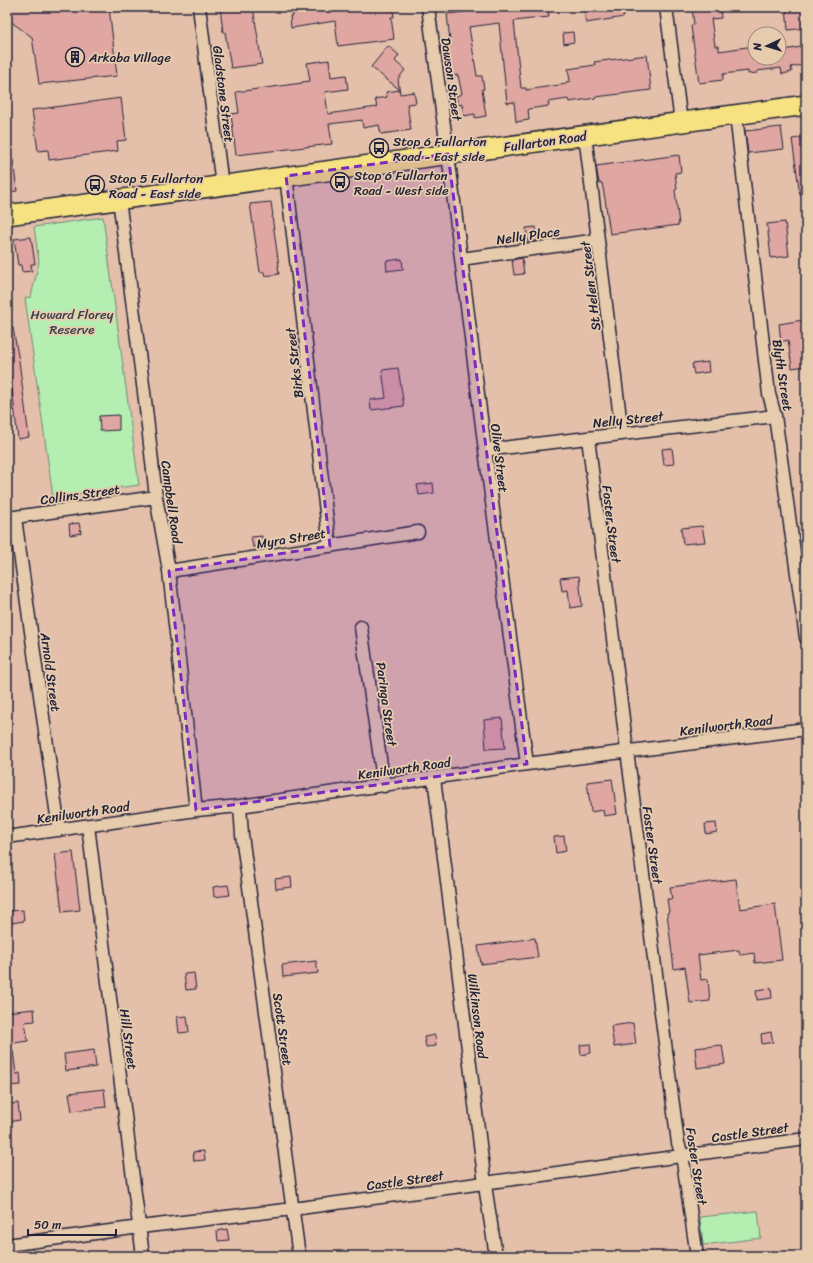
<svg xmlns="http://www.w3.org/2000/svg" width="813" height="1263" viewBox="0 0 813 1263" font-family="Sriracha,sans-serif">
	<rect width="100%" height="100%" fill="#e4c0aa"/>
	<filter id="ink" filterUnits="userSpaceOnUse"><feTurbulence type="fractalNoise" baseFrequency=".025" numOctaves="2"/><feDisplacementMap in="SourceGraphic" scale="8" xChannelSelector="R" yChannelSelector="G"/><feConvolveMatrix kernelMatrix="1 2 1 2 8 2 1 2 1" color-interpolation-filters="sRGB"/></filter>
	<g filter="url(#ink)">
		<!-- green -->
		<path fill="#b5eeb1" stroke="#6c8876" d="M103,217L139,485L53,497L25,298L31,297L39,262L34,227Z
			M758,1211L761,1238L703,1245L700,1217Z"/>
		<!-- building -->
		<path fill="#e0a6a2" stroke="#22223b" d="M7,7H109L117,76L39,84L32,37L7,19Z
			M220,7H253L262,64L231,68L225,32H223Z
			M292,7H304L305,9L320,7H393L394,17H391L394,39L338,46L335,21L291,28L290,16H293Z
			M508,7H548L549,17L514,21L521,88H526V90L566,84V82L570,81L568,69L595,65L594,62L647,55L651,90L596,97V98L569,102L568,99L548,102L549,106L528,109L529,120L516,122L514,102L507,103L499,23L469,27L477,76H482L484,89H482L486,116L475,118V114L464,116L462,104L458,105L456,96L462,94L458,75L452,76L447,42L450,41L447,14Z
			M583,7H622L624,17L586,23Z
			M692,7H720L721,18L711,19L715,46H719V51L754,46L755,58H779V51L806,46V62H803V65L791,67L792,72L782,74L781,68L757,71V73L748,74V71L723,74V80L699,83L691,26L694,25Z
			M786,7H806V28L788,30Z
			M573,32L574,42L564,44L563,33Z
			M388,46L399,55L395,61L405,70L398,79L400,94L414,92L416,103L407,104L411,130L381,134L379,125L363,128L362,120L329,124L332,144L236,155L231,114L239,113L236,92L302,83V82L310,81L307,63L329,60L331,77L346,75L348,89L325,92L328,114L377,107L375,99L387,97L386,92L400,90L371,67Z
			M121,98L126,140L117,141L118,151L49,160L48,150L38,151L32,110Z
			M781,127L784,149L748,153L745,131Z
			M806,137V195H800L792,139Z
			M679,155L681,172L675,173L677,189L675,190L679,225L610,234L605,199L602,183H599L596,166Z
			M7,160H13L17,191L7,192Z
			M271,202L273,216H272L279,266H278L279,274L265,276L264,272H260L250,204Z
			M785,222L789,256L771,258L767,224Z
			M536,227L538,241L528,242L526,228Z
			M31,237L35,264H31L32,271L22,272L21,265H18L14,239Z
			M522,258L524,274L514,275L512,260Z
			M402,259L403,269L387,271L386,261Z
			M803,320L806,338V366L792,368L788,340L781,342L779,324Z
			M7,328H13L19,361L29,437L18,439L10,372H7Z
			M708,362L709,372L694,374L692,364Z
			M398,368L404,406L371,410L370,400L386,398L382,370Z
			M119,415V430L100,431L99,416Z
			M672,448L674,464L664,465L662,449Z
			M433,483L434,493L419,495L417,485Z
			M79,523L81,533L70,535L69,524Z
			M702,526L705,542L683,544L681,528Z
			M262,536L263,546L253,547L251,537Z
			M579,576L582,606L570,608L568,590L562,591L560,578Z
			M502,718L505,748L486,749L484,720Z
			M612,779L617,814L604,816L603,810L591,812L587,782Z
			M716,823L717,832L706,834L705,824Z
			M564,836L566,851L556,853L554,837Z
			M73,852L80,910L62,912L55,854Z
			M291,877L292,887L276,889L275,879Z
			M736,879L740,909L775,904L782,960L755,963L754,953L740,955L739,950L698,955L701,980L708,979L710,1001L690,1003L685,967L674,969L667,913L669,912L667,899H672L670,887Z
			M228,885L230,895L214,897L213,887Z
			M23,910L24,921L11,923L10,911Z
			M535,938L538,957L481,964L478,946Z
			M316,961L318,973L283,977L282,965Z
			M194,973L196,989L186,990L184,974Z
			M771,988L772,998L757,1000L756,990Z
			M34,1009L35,1021L25,1022L28,1041L7,1044V1012Z
			M187,1016L189,1032L179,1033L177,1017Z
			M633,1023L636,1044L614,1047L611,1026Z
			M771,1032L773,1042L762,1044L761,1034Z
			M435,1035L436,1046L426,1047L424,1037Z
			M590,1044L591,1053L581,1055L580,1045Z
			M722,1045L725,1064L697,1068L695,1048Z
			M94,1050L96,1067L66,1071L64,1054Z
			M13,1051L16,1074L20,1073L21,1085L7,1086V1052Z
			M104,1089L106,1107L72,1111L69,1093Z
			M18,1103L20,1120L7,1122V1105Z
			M204,1151L205,1160L194,1161L193,1152Z
			M227,1229L229,1240L218,1241L217,1231Z"/>
		<g fill="none" stroke-linecap="round" stroke-linejoin="round">
			<!-- minor casing -->
			<g stroke="#22223b" stroke-width="15">
				<path id="minor" d="M199,7L222,185
					M428,7L450,170L485,450L527,764
					M666,7L681,122
					M736,115L769,394L775,416L806,638
					M585,135L622,434
					M286,176L330,546
					M119,199L145,400L156,497L169,571L196,810
					M461,259L598,240
					M588,438L627,751L678,1143L682,1155L697,1256
					M485,450L775,416
					M8,518L156,497
					M15,518L59,830
					M169,571L418,532
					M361,627L384,786
					M434,778L486,1192L496,1256
					M240,806L242,835L299,1256
					M88,826L143,1256
					M7,837L196,810L240,806L527,764L806,729
					M7,1245L140,1227L293,1209L806,1139"/>
			</g>
			<!-- primary casing -->
			<g stroke="#22223b" stroke-width="22">
				<path id="primary" d="M7,215L806,105"/>
			</g>
			<!-- minor -->
			<use href="#minor" stroke="#e6cbad" stroke-width="12"/>
			<!-- primary -->
			<use href="#primary" stroke="#f7e281" stroke-width="19"/>
		</g>
	</g>
	<!-- marked area -->
	<path fill="#7b2cbf" fill-opacity="0.2" stroke="#7b2cbf" stroke-width="3" stroke-dasharray="8 5" stroke-linejoin="round" d="M448,154L527,764L196,810L169,571L330,546L286,176Z"/>
	<!-- icons -->
	<defs>
		<g id="building-ring" transform="scale(1)"><circle r="9.5" fill="#e6cbad" stroke="#22223b" stroke-width="1.5"/><path d="M-4-6H4V6H1V3H-1V6H-4ZM-2.5-4.3h1.7v1.8h-1.7ZM.8-4.3h1.7v1.8H.8ZM-2.5-1h1.7V.8h-1.7ZM.8-1h1.7V.8H.8Z" fill="#22223b"/></g>
		<g id="bus-ring" transform="scale(1)"><circle r="9.5" fill="#e6cbad" stroke="#22223b" stroke-width="1.5"/><path d="M-5-6H5V4H4V6H2V4H-2V6H-4V4H-5ZM-3.5-4V0h7V-4ZM-3.5 1.2v1.5H-2V1.2ZM2 1.2v1.5H3.5V1.2Z" fill="#22223b"/></g>
	</defs>
	<g fill-rule="evenodd">
		<use href="#building-ring" x="75" y="57"/>
		<use href="#bus-ring" x="379" y="148"/>
		<use href="#bus-ring" x="340" y="182"/>
		<use href="#bus-ring" x="95" y="185"/>
	</g>
	<g text-anchor="middle" stroke-width="3.5" stroke-linejoin="round" paint-order="stroke">
		<!-- poi labels -->
		<g font-size="13" fill="#22223b" stroke="#e6cbad" text-anchor="start">
			<text x="89" y="62">Arkaba Village</text>
			<text x="393" y="146">Stop 6 Fullarton<tspan x="393" dy="15">Road - East side</tspan></text>
			<text x="354" y="180">Stop 6 Fullarton<tspan x="354" dy="15">Road - West side</tspan></text>
			<text x="109" y="183">Stop 5 Fullarton<tspan x="109" dy="15">Road - East side</tspan></text>
		</g>
		<!-- street labels -->
		<g font-size="13" fill="#22223b" stroke="#e6cbad">
			<text transform="translate(452 79) rotate(82)" y="5">Dawson Street</text>
			<text transform="translate(224 94) rotate(83)" y="5">Gladstone Street</text>
			<text transform="translate(545 141) rotate(-8)" y="5">Fullarton Road</text>
			<text transform="translate(528 235) rotate(-8)" y="5">Nelly Place</text>
			<text transform="translate(590 286) rotate(-97)" y="5">St Helen Street</text>
			<text transform="translate(294 363) rotate(-97)" y="5">Birks Street</text>
			<text transform="translate(783 375) rotate(81)" y="5">Blyth Street</text>
			<text transform="translate(628 419) rotate(-6)" y="5">Nelly Street</text>
			<text transform="translate(500 458) rotate(83)" y="5">Olive Street</text>
			<text transform="translate(80 494) rotate(-8)" y="5">Collins Street</text>
			<text transform="translate(172 502) rotate(82)" y="5">Campbell Road</text>
			<text transform="translate(612 524) rotate(83)" y="5">Foster Street</text>
			<text transform="translate(291 538) rotate(-9)" y="5">Myra Street</text>
			<text transform="translate(51 672) rotate(82)" y="5">Arnold Street</text>
			<text transform="translate(387 704) rotate(82)" y="5">Paringa Street</text>
			<text transform="translate(726 725) rotate(-7)" y="5">Kenilworth Road</text>
			<text transform="translate(404 768) rotate(-8)" y="5">Kenilworth Road</text>
			<text transform="translate(83 812) rotate(-8)" y="5">Kenilworth Road</text>
			<text transform="translate(653 845) rotate(82)" y="5">Foster Street</text>
			<text transform="translate(478 1016) rotate(83)" y="5">Wilkinson Road</text>
			<text transform="translate(283 1029) rotate(82)" y="5">Scott Street</text>
			<text transform="translate(129 1039) rotate(82)" y="5">Hill Street</text>
			<text transform="translate(750 1132) rotate(-8)" y="5">Castle Street</text>
			<text transform="translate(697 1166) rotate(81)" y="5">Foster Street</text>
			<text transform="translate(405 1180) rotate(-8)" y="5">Castle Street</text>
		</g>
		<!-- park labels -->
		<g font-size="13" fill="#38414d" stroke="#e6cbad">
			<text x="72" y="319">Howard Florey<tspan x="72" dy="15">Reserve</tspan></text>
		</g>
	</g>
	<!-- margin -->
	<rect width="813" height="1263" fill="none" stroke="#e6cbad" stroke-width="24"/>
	<rect x="12" y="12" width="789" height="1239" fill="none" stroke="#22223b" stroke-width="1.5" filter="url(#ink)"/>
	<!-- north arrow -->
	<g transform="translate(767 46) rotate(266)"><circle r="19" fill="#e6cbad" stroke="#98877f"/>
	<path d="M0-3L7 15L0 10L-7 15Z" fill="#22223b"/>
	<text y="-6" font-size="11" font-weight="bold" text-anchor="middle" fill="#22223b">N</text>
	</g>
	<!-- scale -->
	<path d="M28 1229v6h88v-6" fill="none" stroke="#22223b" stroke-width="2"/>
	<text x="34" y="1229" font-size="12" fill="#22223b" stroke="#e6cbad" stroke-width="3" paint-order="stroke">50 m</text>
</svg>
